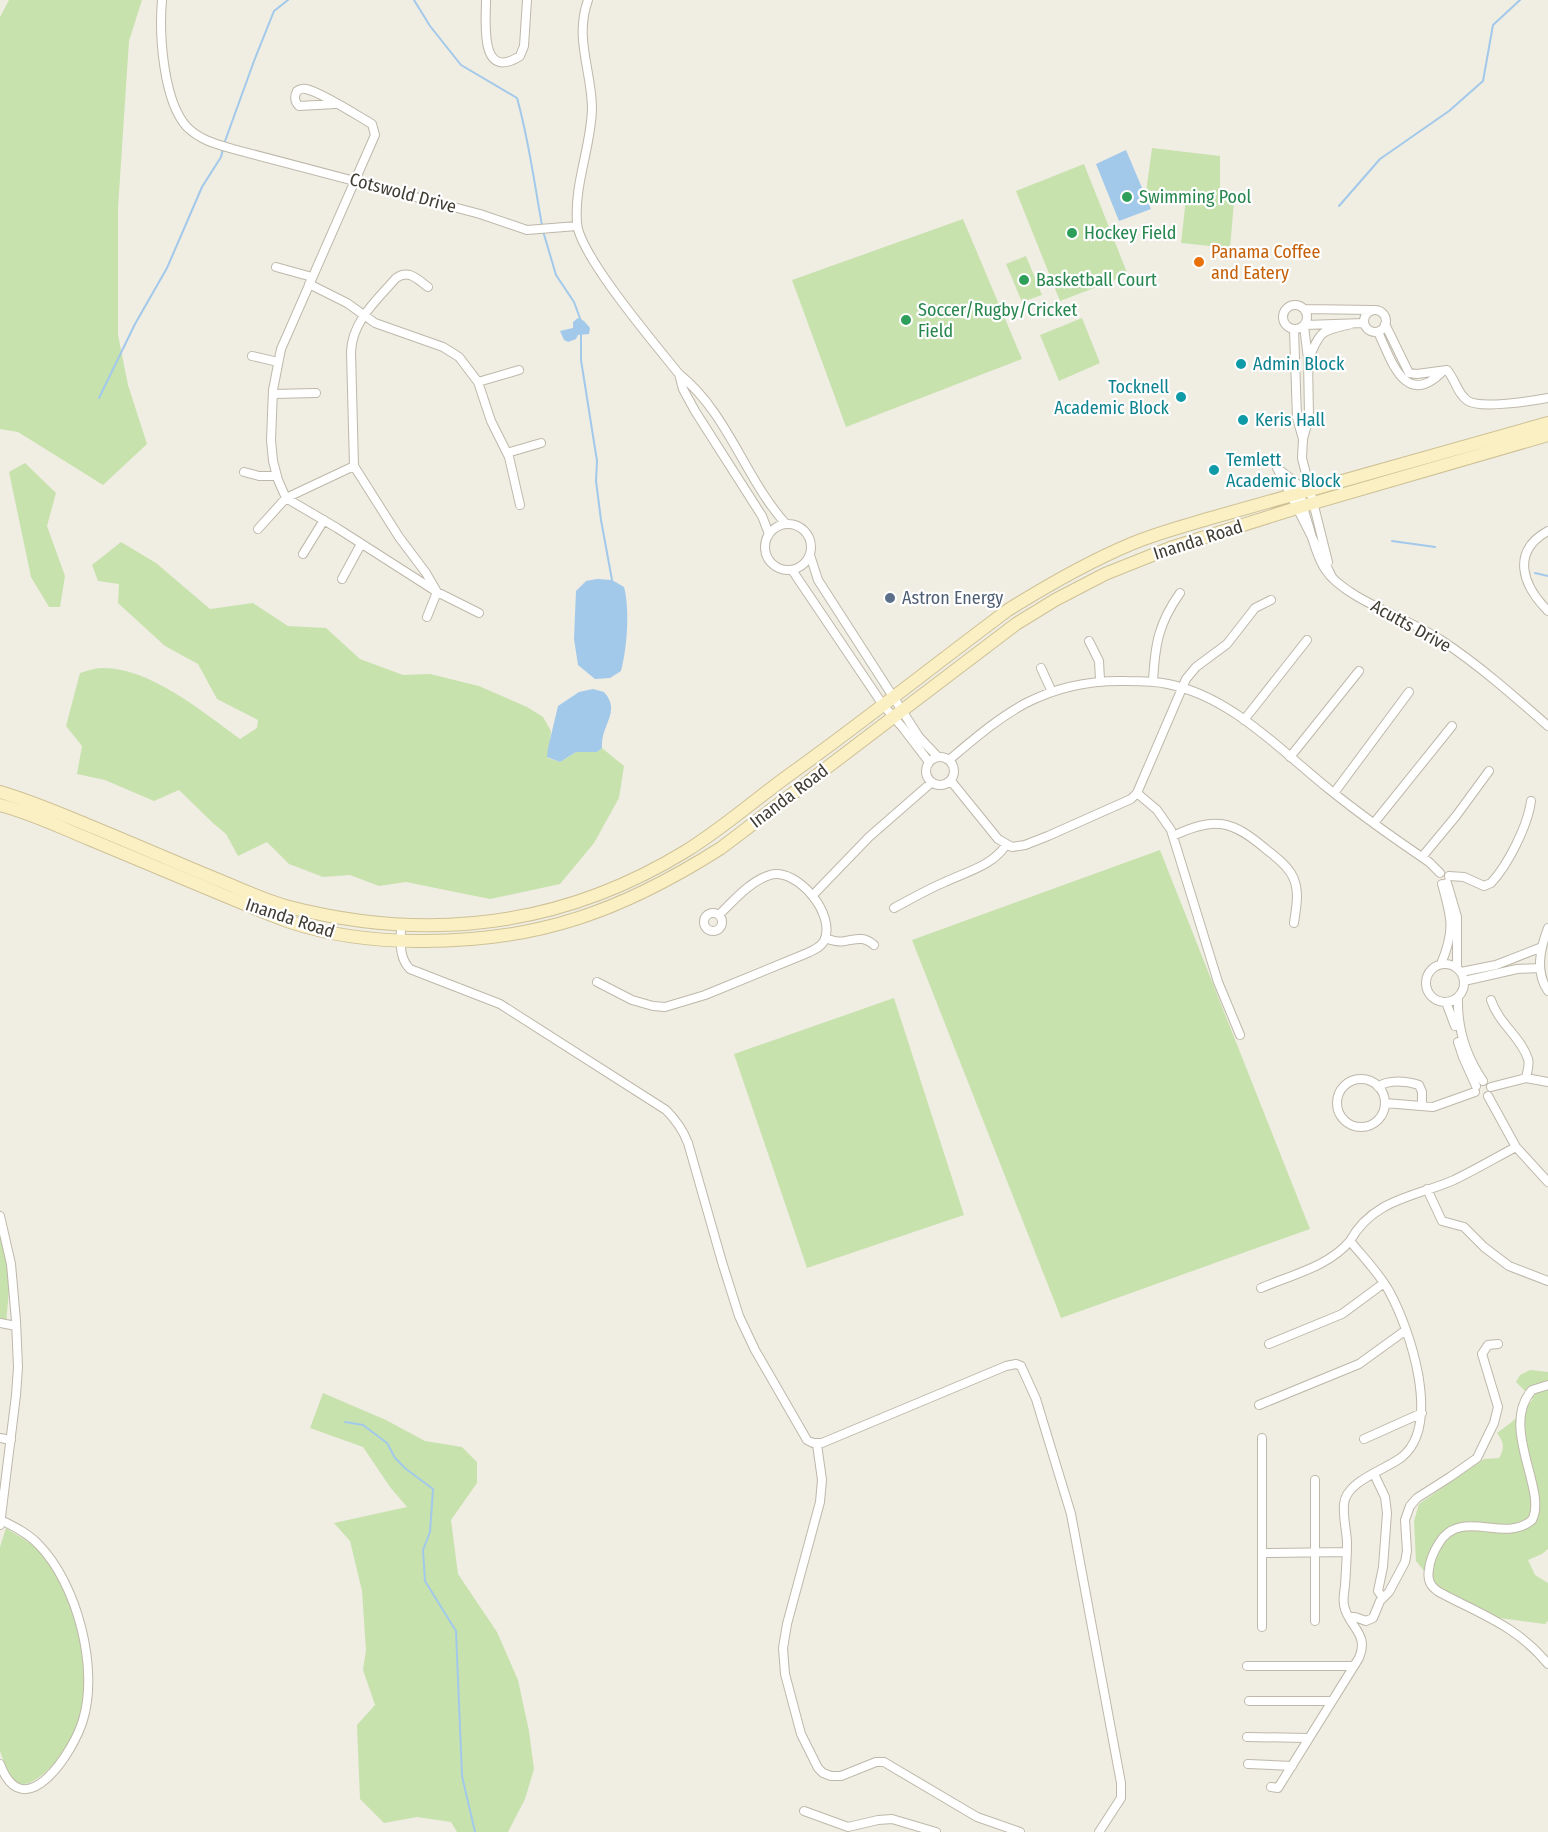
<svg xmlns="http://www.w3.org/2000/svg" width="1548" height="1832" viewBox="0 0 1548 1832" font-family="'Fira Sans Condensed',sans-serif">
	<rect width="100%" height="100%" fill="#f0ede3"/>
	<!-- green -->
	<path fill="#c8e2ae" d="M9,0H142L129,41L118,208V335L128,385L147,444L103,485L18,432L0,429V17Z
		M1152,148L1220,156V198L1234,202L1230,248L1181,243L1186,198L1146,192Z
		M1084,164L1128,275L1060,301L1016,191Z
		M963,219L1022,359L846,427L792,280Z
		M1026,256L1042,295L1022,302L1006,264Z
		M1082,318L1100,363L1059,381L1040,335Z
		M25,463L56,493L47,526L65,576L60,607H49L31,577L9,472Z
		M121,542L156,563L210,609L253,603L288,626L326,628L360,659L403,675L430,674L479,686L527,707L543,717L551,731L548,758L560,762L576,752H597L602,748L624,766L619,798L594,843L560,884L490,899L406,882L379,886L350,875L323,877L289,864L267,842L238,856L226,834L214,824L179,790L154,801L105,780L77,774L82,746L66,726L80,673C87,671 95,668 102,668C149,667 203,712 240,739L257,728L258,720L217,699L198,664L165,646L118,603L119,584L98,581L92,565Z
		M1160,850L1310,1229L1061,1318L912,940Z
		M894,998L964,1215L807,1268L734,1054Z
		M0,1229L11,1268L6,1324L0,1321Z
		M1530,1370L1548,1372V1549L1542,1554L1528,1560L1535,1575L1548,1583V1621L1545,1624L1499,1618L1437,1587L1416,1561L1414,1521L1419,1504L1484,1459L1499,1458C1505,1447 1504,1443 1497,1433L1513,1421L1533,1399L1516,1382L1520,1375Z
		M323,1393L386,1420L425,1441L462,1447L477,1462V1483L451,1520L458,1574L497,1632L518,1680L529,1731L534,1769L525,1799L508,1832H457L451,1822L417,1817L384,1823L360,1799L357,1725L375,1705L363,1670L366,1650L362,1591L350,1541L334,1523L407,1507L390,1487L363,1447L310,1428Z
		M6,1528C23,1539 45,1550 57,1567C70,1586 89,1655 87,1678C85,1714 65,1767 29,1783C24,1785 17,1783 11,1783L0,1751V1547Z"/>
	<!-- water -->
	<path fill="#a2c9ea" d="M1126,150L1151,209L1119,221L1096,164Z
		M578,318L584,321L590,328L589,334L578,335L576,339L568,342L564,340L560,331L573,328V322Z
		M597,579L612,580L624,587C630,609 627,649 621,671L610,678L595,679L578,665L574,639L576,591L586,581Z
		M593,689L604,692C622,712 600,725 602,748L597,752H576L560,762L547,757L548,748L558,706L579,692Z"/>
	<g fill="none" stroke-linecap="round" stroke-linejoin="round">
		<!-- stream -->
		<path stroke="#a2c9ea" stroke-width="2" d="M414,0L430,26L461,65L517,98C529,140 534,182 542,225
			M224,144L254,61L274,11L288,0
			M1339,206L1380,159L1449,111L1483,81L1493,25L1520,0
			M543,231L556,275L574,302L581,321
			M581,333V360L597,461L596,481L601,520L612,580
			M99,398L135,324L167,268L202,187L221,157L223,149
			M1392,541L1435,547
			M1535,573L1548,576
			M345,1422L363,1425L387,1443L395,1458L406,1469L433,1489L430,1532L423,1550L425,1581L456,1631L462,1776L475,1832"/>
		<!-- minor casing -->
		<g stroke="#beb8aa" stroke-width="10">
			<path id="minor" d="M162,0C159,34 163,101 187,127C200,140 216,144 233,149L480,214L527,230L577,226
				M486,0C486,22 479,82 520,56L524,46L527,0
				M588,0C574,39 592,71 592,109C591,147 574,184 577,223C579,255 656,345 679,374C728,413 745,479 786,524
				M335,104L299,106C294,101 294,97 297,91C301,89 301,88 306,89C321,92 358,116 372,124L375,135L281,349L273,390L271,440L273,461L278,480L286,498L337,528L437,592L479,613
				M276,267L312,277
				M309,284L347,303L375,323L443,347L459,357L478,382L491,421L509,457L520,505
				M1283 317a12 12 0 1 1 24 0a12 12 0 1 1-24 0Z
				M1305,309L1372,310
				M1364 321a11 11 0 1 1 22 0a11 11 0 1 1-22 0Z
				M1385,324L1409,373L1417,374L1447,370C1455,379 1458,395 1468,401C1481,409 1532,401 1548,398
				M1305,325L1364,323
				M1304,326L1308,359L1309,417L1303,439L1302,458L1328,562
				M1294,330L1297,418L1303,439
				M1378,332C1391,359 1405,410 1443,371
				M252,356L278,362
				M1309,358C1321,329 1322,331 1351,324
				M679,374L683,389L695,411L762,516L769,534
				M478,382L519,370
				M273,394L316,393
				M507,453L541,443
				M244,472L259,476H277
				M765 547a23 23 0 1 1 46 0a23 23 0 1 1-46 0Z
				M258,529L286,498L354,466
				M1548,531C1510,552 1523,586 1548,611
				M303,554L324,520
				M810,555L818,580L919,737L938,757
				M792,570L883,705L903,728L929,762
				M1332,577L1277,468L1301,487C1300,501 1305,514 1309,527C1313,541 1317,557 1325,569C1344,599 1410,619 1441,640C1479,665 1514,696 1548,726
				M342,579L361,544
				M427,617L437,592L426,573L399,537L354,466L351,352C352,321 377,300 396,278C409,269 417,279 428,287
				M1089,641L1099,661L1100,680
				M1041,668L1052,692
				M1153,681C1155,645 1158,624 1180,593
				M1244,720L1307,640
				M1290,757L1359,671
				M926 771a14 14 0 1 1 28 0a14 14 0 1 1-28 0Z
				M949,760C974,739 998,718 1026,703C1057,687 1092,680 1127,681C1141,681 1154,681 1168,684C1232,697 1280,750 1330,790C1361,815 1395,839 1429,862L1440,873
				M951,781L998,839L1012,847L1025,845L1048,836L1131,799L1137,793L1186,679L1196,667L1227,644L1255,608L1271,600
				M1137,793L1157,810L1171,830L1218,982L1240,1035
				M1334,793L1409,692
				M1374,823L1452,726
				M1173,836C1215,816 1232,820 1267,850C1276,857 1288,866 1293,877C1300,892 1296,908 1294,923
				M1422,857L1456,816L1489,771
				M1449,876L1464,877L1484,886L1491,883C1508,865 1528,825 1531,801
				M1447,883L1457,917V968
				M814,894L869,837L932,782
				M894,908C911,899 928,889 945,882C968,871 992,866 1006,845
				M704 922a9 9 0 1 1 18 0a9 9 0 1 1-18 0Z
				M401,924C401,940 398,957 410,969L500,1004L666,1110C676,1120 683,1130 688,1143L722,1262L739,1316L755,1350L807,1440L813,1443H822L1006,1366L1016,1364L1021,1366L1036,1399L1071,1514L1121,1783V1798L1099,1832
				M1548,928C1540,949 1535,972 1548,991
				M825,938C831,940 839,943 845,941C857,939 864,936 874,945
				M1426 983a19 19 0 1 1 38 0a19 19 0 1 1-38 0Z
				M1441,964C1455,930 1452,919 1442,884
				M1461,972L1496,965L1542,947
				M1464,981L1517,969L1540,968
				M597,982L632,1000L653,1006L665,1007L705,995L805,954C812,951 820,948 824,941C837,915 797,867 770,875C750,881 733,901 719,915
				M1458,997C1457,1027 1466,1056 1483,1081
				M1491,1000C1499,1024 1521,1037 1528,1059C1530,1065 1527,1072 1526,1078
				M1446,1002L1455,1026
				M1458,1042L1463,1057L1476,1086
				M1337 1103a24 24 0 1 1 48 0a24 24 0 1 1-48 0Z
				M1378,1087C1388,1079 1407,1081 1419,1085L1422,1092V1106
				M1491,1087L1526,1078L1548,1082
				M1488,1096L1516,1147L1548,1182
				M1385,1103L1433,1107L1475,1092
				M1427,1189L1442,1221L1464,1227L1484,1247L1509,1266L1548,1281
				M0,1216L11,1264L16,1321L18,1367L16,1395L0,1525
				M1261,1288C1291,1275 1328,1267 1350,1241
				M0,1323L16,1326
				M1269,1344L1342,1314L1384,1283
				M1548,1385L1532,1390C1499,1427 1548,1491 1532,1520C1505,1544 1461,1507 1439,1543C1434,1551 1430,1560 1429,1569C1427,1580 1430,1586 1439,1592C1480,1614 1517,1626 1548,1664
				M1259,1405L1359,1364L1406,1330
				M0,1438L11,1440
				M1364,1439L1422,1413
				M817,1444L822,1480L820,1502L787,1624L783,1648L785,1674L801,1734L818,1768L823,1773L831,1776H841L876,1762H884L977,1817L1020,1832
				M1374,1474L1385,1497L1387,1513L1383,1567L1378,1591L1383,1598
				M1262,1553L1347,1552
				M1350,1617H1355L1366,1621L1373,1618L1380,1601L1389,1592L1405,1562L1407,1551L1405,1520L1410,1506L1417,1498L1450,1477L1477,1458L1494,1423L1498,1407L1482,1354L1488,1345L1498,1344
				M1315,1621V1480
				M1262,1627V1438
				M1247,1666H1353
				M1249,1701H1331
				M1247,1737L1309,1738
				M0,1764C24,1829 74,1751 83,1720C99,1668 77,1584 39,1545C29,1534 15,1527 1,1520
				M1248,1764L1292,1766
				M1271,1787L1278,1788L1359,1658C1369,1635 1351,1628 1345,1609C1342,1602 1344,1593 1345,1586C1346,1571 1347,1556 1347,1541C1346,1529 1343,1516 1344,1504C1346,1481 1385,1470 1402,1457C1442,1424 1410,1329 1389,1291C1379,1273 1363,1257 1350,1241C1373,1199 1415,1197 1454,1180C1475,1170 1495,1158 1516,1147
				M804,1811L848,1827L878,1820L892,1819L936,1832"/>
		</g>
		<!-- secondary casing -->
		<g stroke="#cec196" stroke-width="14">
			<path id="secondary" d="M0,792C31,801 61,814 90,826C134,844 177,863 221,881C243,890 266,901 289,907C430,943 562,927 686,851C725,827 759,796 796,770C868,718 937,663 1008,610C1048,585 1088,562 1131,544C1157,533 1184,526 1211,518L1548,423
				M0,805C31,813 60,827 89,839C133,857 178,876 223,895C245,904 267,914 290,922C332,936 375,941 419,941C537,942 622,911 721,848L1016,624L1055,600L1105,574L1170,548L1303,506L1548,435"/>
		</g>
		<!-- minor -->
		<use href="#minor" stroke="#fff" stroke-width="8"/>
		<!-- secondary -->
		<use href="#secondary" stroke="#faf0c3" stroke-width="12"/>
	</g>
	<!-- markers -->
	<g fill="#2e9e5b" stroke="#fff" stroke-width="2">
		<circle cx="1127" cy="197" r="6"/>
		<circle cx="1072" cy="233" r="6"/>
		<circle cx="1024" cy="280" r="6"/>
		<circle cx="906" cy="320" r="6"/>
	</g>
	<circle fill="#e8710a" stroke="#fff" stroke-width="2" cx="1199" cy="262" r="6"/>
	<g fill="#0f9aa8" stroke="#fff" stroke-width="2">
		<circle cx="1241" cy="364" r="6"/>
		<circle cx="1181" cy="397" r="6"/>
		<circle cx="1243" cy="420" r="6"/>
		<circle cx="1214" cy="470" r="6"/>
	</g>
	<circle fill="#5c6f8a" stroke="#fff" stroke-width="2" cx="890" cy="598" r="6"/>
	<g text-anchor="middle" stroke-width="4.5" stroke-linejoin="round" paint-order="stroke">
		<!-- street labels -->
		<g font-size="18" fill="#423d34" stroke="#fff">
			<text transform="translate(403 193) rotate(15)" y="6">Cotswold Drive</text>
			<text transform="translate(1198 540) rotate(-18)" y="6">Inanda Road</text>
			<text transform="translate(1411 626) rotate(29)" y="6">Acutts Drive</text>
			<text transform="translate(789 796) rotate(-37)" y="6">Inanda Road</text>
			<text transform="translate(290 918) rotate(18)" y="6">Inanda Road</text>
		</g>
		<!-- leisure labels -->
		<g font-size="18" fill="#27864d" stroke="#fff" text-anchor="start">
			<text x="1139" y="203">Swimming Pool</text>
			<text x="1084" y="239">Hockey Field</text>
			<text x="1036" y="286">Basketball Court</text>
			<text x="918" y="316">Soccer/Rugby/Cricket<tspan x="918" dy="21">Field</tspan></text>
		</g>
		<!-- food labels -->
		<g font-size="18" fill="#c56008" stroke="#fff" text-anchor="start">
			<text x="1211" y="258">Panama Coffee<tspan x="1211" dy="21">and Eatery</tspan></text>
		</g>
		<!-- culture labels -->
		<g font-size="18" fill="#0d838f" stroke="#fff" text-anchor="start">
			<text x="1253" y="370">Admin Block</text>
			<text x="1169" y="393" text-anchor="end">Tocknell<tspan x="1169" dy="21">Academic Block</tspan></text>
			<text x="1255" y="426">Keris Hall</text>
			<text x="1226" y="466">Temlett<tspan x="1226" dy="21">Academic Block</tspan></text>
		</g>
		<!-- service labels -->
		<g font-size="18" fill="#4e5e75" stroke="#fff" text-anchor="start">
			<text x="902" y="604">Astron Energy</text>
		</g>
	</g>
</svg>
